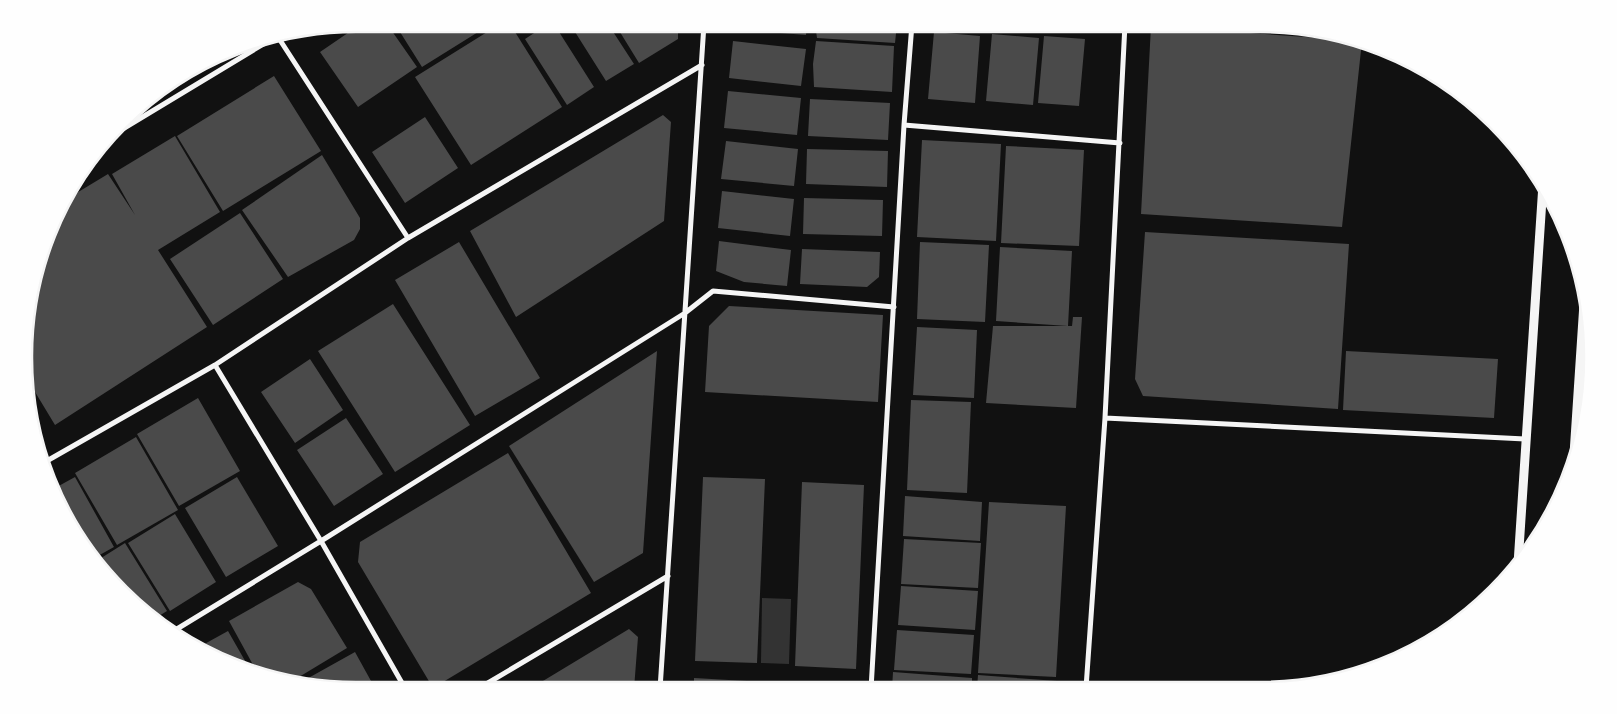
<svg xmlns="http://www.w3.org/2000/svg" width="1617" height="714" viewBox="0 0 1617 714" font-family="'Titillium Web',sans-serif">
	<rect width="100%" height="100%" fill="#111"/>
	<!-- water -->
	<path fill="#333" d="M762,598L791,599L789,664L761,663Z"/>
	<!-- building -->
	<path fill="#4a4a4a" d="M361,24H387L417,67L358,107L320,52Z
		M395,24H491L422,67Z
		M500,24H510L562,107L471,165L415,77Z
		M548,24H554L594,87L567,105L525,39Z
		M570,24H608L634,64L606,81Z
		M615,24H678V39L639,63Z
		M732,24H807L806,35L732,29Z
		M815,24H897L895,43L817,38Z
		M1151,26L1362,41L1342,227L1141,214Z
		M934,32L980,36L975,103L928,99Z
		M992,34L1039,38L1033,105L986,101Z
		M1044,36L1085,39L1079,106L1038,103Z
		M733,41L806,49L801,86L729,78Z
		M816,41L894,46L892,92L814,87L813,64Z
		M274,76L321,151L223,211L177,136Z
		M728,91L801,98L797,135L724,128Z
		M810,99L890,103L888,140L808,136Z
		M663,115L671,122L664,221L516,317L470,231Z
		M425,117L458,168L405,203L372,152Z
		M175,136L220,212L158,250L207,327L55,425L26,377L24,357L30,292L65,200L108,174L135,215L112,174Z
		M922,140L1001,144L996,241L917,237Z
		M726,141L798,149L794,186L721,179Z
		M1006,146L1084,150L1079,246L1001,243Z
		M807,149L888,151L887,187L806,184Z
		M322,155L360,218V229L354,240L288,277L242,210Z
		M722,191L794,199L790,236L718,228Z
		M804,198L883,200L882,236L803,234Z
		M240,213L283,279L213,325L170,259Z
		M1145,232L1349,244L1338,409L1143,396L1135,379Z
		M719,241L791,250L787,286L744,282L716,271Z
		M459,242L540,378L475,416L395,280Z
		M920,242L989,245L985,322L917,319Z
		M1000,247L1072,251L1068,326L996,321Z
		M802,249L880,252L879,277L867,287L800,284Z
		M393,304L470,425L395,472L318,351Z
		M729,306L883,315L878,402L705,392L709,326Z
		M1073,317H1082L1076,408L986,403L993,326H1072Z
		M917,327L977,330L974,398L913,395Z
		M657,351L643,553L594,582L509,446Z
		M1346,351L1498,359L1494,418L1343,410Z
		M310,359L343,410L295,443L261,392Z
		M198,398L240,471L179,506L137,434Z
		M911,400L971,402L967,493L907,490Z
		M346,418L383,474L334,506L297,450Z
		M136,437L178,510L117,545L75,473Z
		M508,453L591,593L433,688L358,562L360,542Z
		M75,477L114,547L96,557L69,524L55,488Z
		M237,477L278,546L226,577L185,508Z
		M703,477L765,479L757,663L695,661Z
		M802,482L864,485L856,669L795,666Z
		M905,496L982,502L980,541L903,536Z
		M989,502L1066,506L1056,677L978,673Z
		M175,514L216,582L170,611L128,543Z
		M904,539L981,543L978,588L901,584Z
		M125,543L167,611L154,619L137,608L98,560Z
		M298,582L311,589L347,648L294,680L258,674L229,621Z
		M901,586L978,591L975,630L898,625Z
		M629,629L638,637L634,689L535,690L533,687Z
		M897,630L974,635L971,674L894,670Z
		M228,631L252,673L200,650L199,647Z
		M355,652L376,690H357L303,681Z
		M893,672L972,678V688L892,689Z
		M978,675L1057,681V688H977Z
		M694,678L765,682V689H694Z"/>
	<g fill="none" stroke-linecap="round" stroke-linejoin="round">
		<!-- minor -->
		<path stroke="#f5f5f5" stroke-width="5" d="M278,37L408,238
			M904,125L1120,143
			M116,133L275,37
			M215,365L321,541L406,690
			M1105,418L1525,439
			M45,462L215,365L408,238L702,65
			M172,632L321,541L685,313L713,291L894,307
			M1086,688L1105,418L1125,24
			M660,689L704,24
			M871,689L904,125L912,24
			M476,690L668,576"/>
		<!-- tertiary -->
		<path stroke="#f5f5f5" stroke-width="9" d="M1573,469L1585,288
			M1518,564L1543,184"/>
	</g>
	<!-- crop -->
	<path d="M0 0H1617V714H0ZM356 32H1260A324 324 0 0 1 1584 356V358A324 324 0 0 1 1260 682H356A324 324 0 0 1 32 358V356A324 324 0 0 1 356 32Z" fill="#fefefe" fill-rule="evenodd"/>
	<path fill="none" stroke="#f5f5f5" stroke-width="2.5" d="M356 32H1260A324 324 0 0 1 1584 356V358A324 324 0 0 1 1260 682H356A324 324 0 0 1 32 358V356A324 324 0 0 1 356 32Z"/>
</svg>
